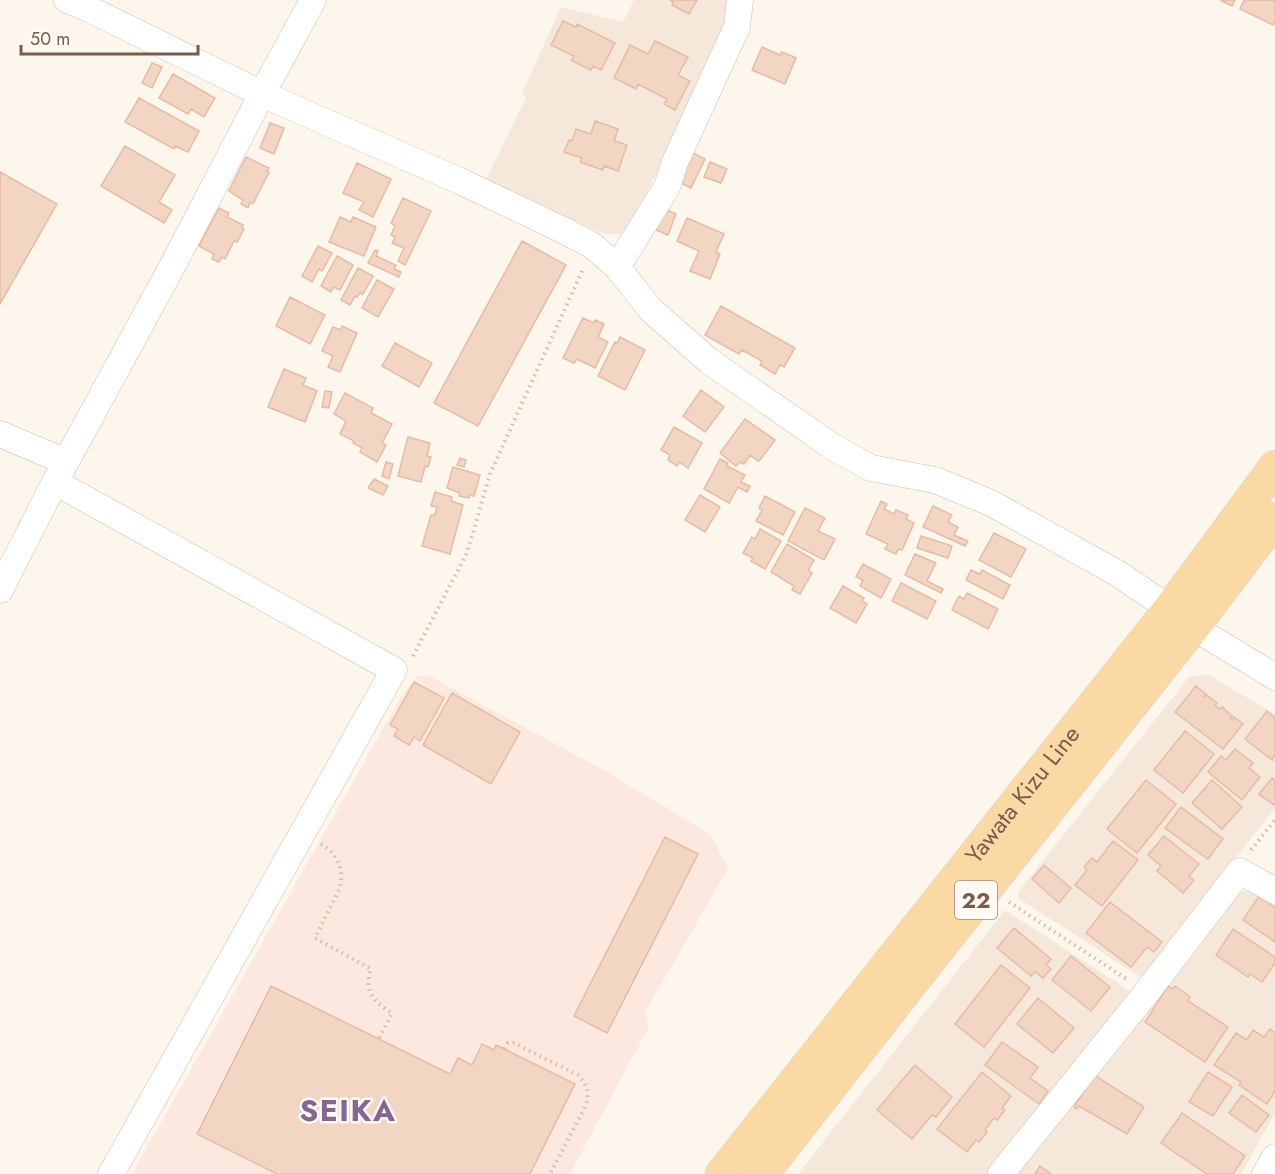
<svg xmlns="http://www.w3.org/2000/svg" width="1275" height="1174" viewBox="0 0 1275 1174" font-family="Jost,sans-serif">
	<rect width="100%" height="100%" fill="#fdf6ec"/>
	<!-- residential -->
	<path fill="#f5e8da" d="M634,0H728L726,42L625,234H604L485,181L526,98L522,93L561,7L623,22Z
		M1207,674L1275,714V808L1144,975L1140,977L1018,898V892L1189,677Z
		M1254,890L1275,902V1113L1241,1174H1017L1238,892Z
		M1005,910L1130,991L1128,995L987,1174H798Z"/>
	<!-- commercial -->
	<path fill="#fde8e0" d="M428,675L607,772L711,835L728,869L645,1012L649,1027L570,1174H132L402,695L417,676Z"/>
	<!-- building -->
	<path fill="#f3d5c3" stroke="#e6bba3" stroke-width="1.5" d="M670,0H697L689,14L672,5L673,2Z
		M1220,0H1235L1232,6Z
		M1244,0H1275V21L1273,25L1240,9Z
		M563,21L576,27L577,24L615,43L601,70L593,66L591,70L571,60L574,56L551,45Z
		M655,41L688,57L678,75L690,81L675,110L664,104L667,99L638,84L636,89L614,78L630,45L648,54Z
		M762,47L780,55L782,52L796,58L785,84L752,70Z
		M152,63L162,67L152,88L142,83Z
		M173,74L215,98L204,117L191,109L188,114L159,98Z
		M139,98L199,131L188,152L175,146L174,149L125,122Z
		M595,121L618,129L614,141L627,145L618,171L604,166L603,170L580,162L582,158L564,152L569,140L572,141L576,129L591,134Z
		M270,123L284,128L274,154L260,148Z
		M125,146L175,175L159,202L172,210L164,223L101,186Z
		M691,152L705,159L691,188L677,181Z
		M246,157L269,168L267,171L269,172L253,204L250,202L248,208L241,204L243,200L229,191Z
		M710,162L727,169L721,183L704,177Z
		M357,163L391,179L373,217L359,210L364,202L343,193Z
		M0,172L57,204L0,304Z
		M403,198L431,211L405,265L398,261L404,248L392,243L395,237L391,235L395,226L391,223Z
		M219,208L229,213L227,217L243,225L242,228L244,229L237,242L234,241L225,259L222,257L219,262L212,259L214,254L199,246Z
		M663,208L676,214L668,235L654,229Z
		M340,217L351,222L353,217L376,227L364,256L329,242Z
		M687,218L724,234L716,252L720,254L710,279L690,271L699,251L677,241Z
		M522,241L566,265L478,426L434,403Z
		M318,246L332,253L322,271L319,269L312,282L302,276Z
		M375,250L378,251L376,256L396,265L394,269L401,272L399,277L368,263Z
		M337,256L353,265L340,290L334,287L331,292L321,286Z
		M358,268L373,276L363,294L360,293L357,297L355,296L350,305L341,300Z
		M377,280L394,289L378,317L362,308Z
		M290,297L325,315L310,344L276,326Z
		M721,306L795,348L784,367L780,365L775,374L760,365L762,361L742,350L739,354L705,335Z
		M583,318L594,323L595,320L604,324L598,337L608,342L595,368L577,359L574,363L563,358Z
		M342,326L357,333L340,372L328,367L333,356L322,351L333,327L341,330Z
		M620,337L645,350L625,390L598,376L615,342L617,343Z
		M395,343L432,363L419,387L382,366Z
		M284,369L306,378L303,385L317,391L305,422L268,407Z
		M701,390L724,407L705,432L683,416Z
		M325,391L332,392L329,408L322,407Z
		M345,393L373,408L371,413L392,424L382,443L386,445L377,462L360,452L362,448L353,443L354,441L340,434L346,421L334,414Z
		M745,419L775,440L760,460L758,461L750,455L744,464L740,462L736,466L720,453Z
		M674,427L702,443L688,468L679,462L677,466L668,460L670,455L661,450Z
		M408,437L430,443L427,456L431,457L428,467L425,466L421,482L398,476Z
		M460,458L466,460L464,467L457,465Z
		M720,459L728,463L727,466L745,475L741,482L750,486L747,492L738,487L729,503L704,489Z
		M386,462L393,464L389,479L382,476Z
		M453,467L480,475L474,496L470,495L469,498L459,496L460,493L447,488Z
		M374,479L388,486L383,495L368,488Z
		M435,492L452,497L451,501L463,505L450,554L422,546L431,515H435L437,507L431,506Z
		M700,495L720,507L705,532L685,520Z
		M765,496L795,512L783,535L756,521L762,510L759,508Z
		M881,501L887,504L884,509L894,514L896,510L908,515L906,519L914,523L902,550L898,549L896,554L885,549L888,544L866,534Z
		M933,506L952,515L948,522L958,527L954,535L968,541L965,546L923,527Z
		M805,508L825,518L818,531L835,539L824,560L788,541Z
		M760,529L781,541L765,569L751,561L753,558L743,553L752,537L755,539Z
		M994,533L1026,549L1011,577L979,560Z
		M921,536L952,546L948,558L917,548Z
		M787,544L814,560L808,570L812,573L800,594L792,590L794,586L771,572Z
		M915,554L936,563L927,581L943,589L941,593L905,575Z
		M863,564L891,579L881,598L860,586L863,580L856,577Z
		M971,570L980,574L982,570L1010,585L1003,599L966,580Z
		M901,583L936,601L927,619L892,601Z
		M843,586L864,598L862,601L867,604L856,623L830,608Z
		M967,593L998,609L988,629L952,610L959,596L964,599Z
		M414,682L444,698L420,741L414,737L409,745L394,736L398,729L390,725Z
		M1196,686L1206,694L1204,696L1205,697L1207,695L1217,703L1215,705L1220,709L1222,707L1232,716L1230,718L1232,720L1234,717L1243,724L1223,749L1175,712Z
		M452,693L520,732L491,784L423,745Z
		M1267,711L1275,718V755L1272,760L1245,739Z
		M1185,731L1214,754L1183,793L1154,770Z
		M1235,749L1253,763L1249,768L1260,777L1242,800L1208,772L1221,756L1226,760Z
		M1272,778L1275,781V803L1274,805L1259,794Z
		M1146,780L1176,804L1137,853L1107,829Z
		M1212,780L1242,807L1222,829L1192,803Z
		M1181,807L1223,839L1208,859L1165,828Z
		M1164,836L1199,864L1189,876L1194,880L1183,893L1157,871L1161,866L1148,855Z
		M665,837L698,854L607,1033L574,1016Z
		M1113,841L1138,860L1102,906L1075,885L1087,870L1084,867L1092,858L1097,862Z
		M1044,865L1071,888L1059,903L1032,879Z
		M1259,896L1275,908V942L1243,920Z
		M1110,902L1162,942L1154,952L1147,947L1131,967L1086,933Z
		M1014,928L1051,959L1046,965L1051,969L1043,978L1035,972L1031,976L997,948Z
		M1233,929L1275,957V963L1262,982L1250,974L1248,977L1216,955Z
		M1071,956L1110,987L1091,1011L1052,980Z
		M1001,965L1030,988L984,1047L955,1024Z
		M271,986L450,1074L458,1058L472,1065L482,1044L494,1050L496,1045L575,1084L530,1174H277L197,1134Z
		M1168,986L1173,989L1175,986L1190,997L1188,1001L1228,1027L1205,1062L1145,1022Z
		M1038,998L1074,1028L1053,1053L1017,1024Z
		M1270,1029L1275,1033V1091L1267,1104L1239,1085L1241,1082L1214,1065L1236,1033L1247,1040L1253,1030L1264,1037Z
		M1002,1042L1038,1067L1030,1078L1048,1091L1039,1104L985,1065Z
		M915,1065L952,1097L936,1117L932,1115L912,1139L877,1110Z
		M982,1072L1011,1096L1002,1108L1005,1110L997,1120L994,1118L985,1130L987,1132L979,1142L976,1140L967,1152L937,1129Z
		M1208,1072L1232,1087L1213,1116L1189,1102Z
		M1094,1075L1144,1107L1127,1134L1079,1106L1077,1109L1074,1107Z
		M1242,1095L1269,1115L1256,1132L1229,1113Z
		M1182,1113L1245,1156L1233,1174H1207L1161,1143Z
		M1040,1166L1051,1174H1035Z"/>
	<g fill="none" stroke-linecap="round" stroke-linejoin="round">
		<!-- minor casing -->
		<g stroke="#d1beb0" stroke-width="27">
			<path id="minor" d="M67,0L87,8L262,94L460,181L565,231L593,246L617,267L651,310L709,361L833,447L871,468L935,480L991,503L1117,573L1170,609L1193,627L1275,677
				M617,267L667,187L675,162L737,27L740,0
				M0,434L66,462
				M55,482L394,670L111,1174
				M0,590L55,482L174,263L262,94L313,0
				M1001,1174L1147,992L1240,871L1275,891
				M1265,1174L1275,1157"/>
		</g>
		<!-- major casing -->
		<g stroke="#dad1cd" stroke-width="34">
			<g id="major">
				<path id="s1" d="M722,1174L1170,609L1275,467"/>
				<path d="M762,1174L916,977L1193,627L1275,519"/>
			</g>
		</g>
		<!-- path -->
		<path stroke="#d9b8a5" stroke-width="4" stroke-dasharray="1.5 4.5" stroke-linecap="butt" d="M413,656L467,553L490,474L583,269
			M321,844C338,854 344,870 340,888L315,938L371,969C364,991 373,1002 392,1013L379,1039
			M1251,850L1275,820
			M1009,902L1128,980
			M504,1049L508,1043H514L578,1075C588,1085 590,1094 585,1107L550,1174"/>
		<!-- minor -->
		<use href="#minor" stroke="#fff" stroke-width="26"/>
		<!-- major -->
		<use href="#major" stroke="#fbd9a5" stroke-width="33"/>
	</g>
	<g text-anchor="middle" stroke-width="5" stroke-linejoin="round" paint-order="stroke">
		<!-- shield labels -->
		<rect fill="#fffaf3" stroke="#a28b7f" stroke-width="1.5" x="955" y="881" width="42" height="38" rx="4.5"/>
		<g font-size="22" font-weight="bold" fill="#7a5c4d">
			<text x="976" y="908">22</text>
		</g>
		<!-- street labels -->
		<g font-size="24" fill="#7a5c4d" stroke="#fffaf3">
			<text dy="8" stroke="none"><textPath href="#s1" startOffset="484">Yawata Kizu Line</textPath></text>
		</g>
		<!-- district labels -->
		<g font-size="30" font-weight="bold" letter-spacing="1.5" fill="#846695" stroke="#fffaf3">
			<text x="348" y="1121">SEIKA</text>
		</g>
	</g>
	<!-- scale -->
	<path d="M21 45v9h177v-9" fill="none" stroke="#7a5c4d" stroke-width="3"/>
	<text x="30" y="45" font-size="18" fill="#7a5c4d" stroke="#fffaf3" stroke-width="4.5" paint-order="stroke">50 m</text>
</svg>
